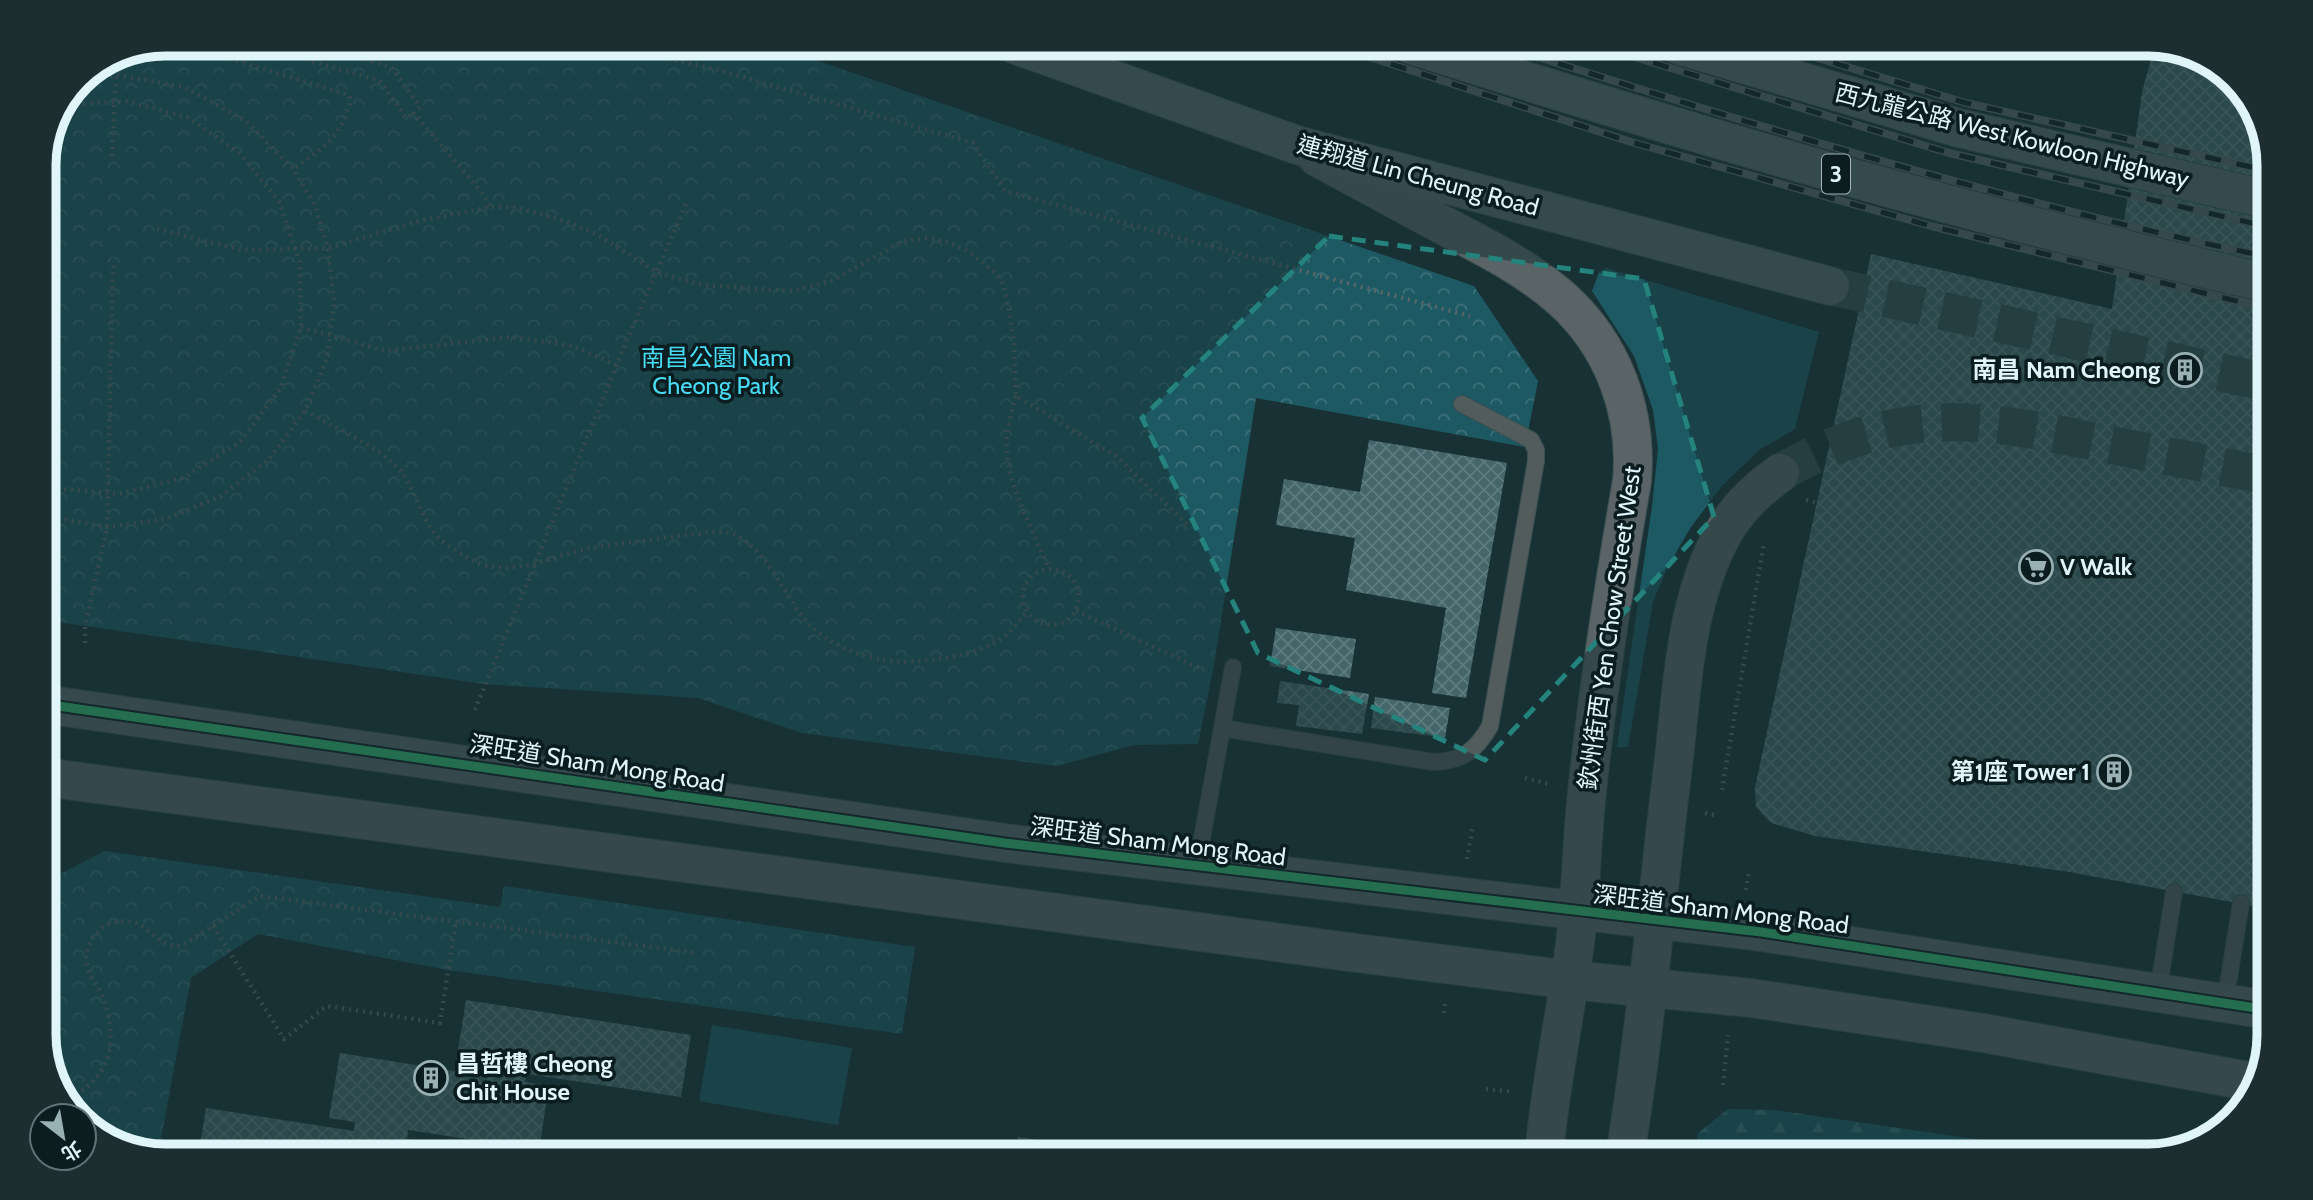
<svg xmlns="http://www.w3.org/2000/svg" width="2313" height="1200" viewBox="0 0 2313 1200" font-family="Cabin,'Noto Sans TC',sans-serif">
	<defs>
		<pattern id="forest-firs" width="22" height="20" patternUnits="userSpaceOnUse" patternTransform="scale(1.75)"><rect width="22" height="20" fill="#1d5963"/><path d="M5 1l3.5 6h-7zM16 11l3.5 6h-7z" fill="#3d717a"/></pattern>
		<pattern id="park-crowns" width="20" height="18" patternUnits="userSpaceOnUse" patternTransform="scale(1.75)"><rect width="20" height="18" fill="#1d5963"/><path d="M2 6a3 3 0 1 1 6 0M12 15a3 3 0 1 1 6 0" fill="none" stroke="#3d717a"/></pattern>
		<pattern id="building-cross-hatch" width="8" height="8" patternUnits="userSpaceOnUse" patternTransform="scale(1.75)"><rect width="8" height="8" fill="#446569"/><path d="M0 0l8 8M0 8l8-8" fill="none" stroke="#5f7c7f"/></pattern>
	</defs>
	<rect width="100%" height="100%" fill="#183134"/>
	<!-- green -->
	<path fill="#1d5963" d="M1606,268L1819,332L1795,429L1759,450L1722,486L1691,527L1668,566L1653,602L1628,747H1617L1652,506L1658,449L1653,410L1634,356L1592,291L1599,272Z
		M712,1025L852,1048L838,1125L699,1101Z"/>
	<!-- forest -->
	<path fill="url(#forest-firs)" d="M1728,1109L1774,1110L2058,1151L2057,1156H1695L1698,1133Z"/>
	<!-- park -->
	<path fill="url(#park-crowns)" d="M165,44H769L1474,286L1538,381L1525,447L1256,398L1214,665L1198,744L1134,745L1057,766L802,733L698,698L484,684L44,620V157L79,79L119,53Z
		M105,851L500,907L504,886L915,947L902,1034L448,970L258,934L191,978L158,1155L111,1144L84,1120V1116H79L64,1103L44,1044V882Z"/>
	<!-- building -->
	<path fill="url(#building-cross-hatch)" d="M2155,45L2202,56L2249,98L2269,157V909L2069,872L1815,836L1771,823L1756,807L1755,787L1871,254L2112,309L2142,92Z
		M1369,440L1507,463L1466,698L1432,693L1446,608L1346,590L1355,538L1276,525L1284,479L1360,492Z
		M1276,628L1356,639L1350,678L1270,666Z
		M1280,681L1369,694L1362,734L1296,726L1299,705L1277,703Z
		M1375,697L1450,708L1445,738L1371,728Z
		M466,1000L691,1035L681,1097L527,1074L525,1082L549,1086L539,1150L408,1130L407,1139L431,1142L428,1156H198L206,1108L354,1131L355,1122L329,1118L340,1053L473,1074L474,1066L456,1063Z
		M1018,1137L1136,1155L1135,1156H1015Z"/>
	<g fill="none" stroke-linecap="round" stroke-linejoin="round">
		<!-- secondary-tunnel -->
		<path stroke="#364e52" stroke-width="38" stroke-dasharray="38 19" stroke-linecap="butt" d="M1780,473C1819,450 1860,433 1905,426C1970,415 2037,430 2101,443C2157,454 2213,465 2269,476"/>
		<!-- highway-tunnel -->
		<path stroke="#364e52" stroke-width="38" stroke-dasharray="38 19" stroke-linecap="butt" d="M1830,286L2269,383"/>
		<!-- lane casing -->
		<g stroke="#3a4f51" stroke-width="18">
			<path id="lane" d="M1222,728L1433,762C1462,761 1476,751 1490,726L1536,461V450L1531,440L1462,404
				M1197,866L1233,667
				M2158,992L2174,892
				M2225,1003L2241,903"/>
		</g>
		<!-- secondary casing -->
		<g stroke="#3a4f51" stroke-width="40">
			<path id="secondary" d="M1317,157C1358,179 1398,201 1439,223C1481,245 1526,267 1562,299C1613,345 1638,412 1632,481C1614,584 1598,688 1587,792C1582,839 1581,887 1576,935C1567,1009 1550,1082 1544,1156
				M44,704L1005,843L1761,932L2269,1010
				M44,777L1349,952L1571,980L1751,998L1983,1033L2243,1080L2258,1084
				M1625,1156C1646,1027 1657,896 1673,766C1682,692 1684,611 1718,543C1733,512 1753,493 1780,473"/>
		</g>
		<!-- highway casing -->
		<g stroke="#3a4f51" stroke-width="40">
			<path id="highway" d="M1013,44L1297,145L1830,286"/>
		</g>
		<!-- path -->
		<path stroke="#5b6769" stroke-width="4.5" stroke-dasharray="2 5" stroke-linecap="butt" d="M183,44L349,95C352,103 348,108 345,116C335,142 315,154 293,169
			M252,44L380,81L406,118L414,113
			M311,44L391,67L420,107L414,113L483,194L491,207
			M600,44L715,69L973,143L1005,191L1470,316
			M112,156L116,75
			M44,227L55,228
			M157,229L242,250L328,248L419,221L491,207L518,208L571,223L598,235L657,272L679,279L703,285L792,291L831,281L904,241L927,238L948,242L965,250L986,265L1000,278L1004,286L1014,340L1016,396L1116,456L1191,528
			M301,327L385,351L510,337L573,346L616,365
			M1016,396C1011,414 1006,431 1007,450C1007,484 1036,536 1049,569
			M305,411C329,424 382,449 399,469C414,486 419,511 432,530C441,543 460,554 474,561C510,579 551,556 587,549C620,543 654,539 687,535C701,534 716,530 729,533C764,542 785,598 808,623C825,641 858,657 883,660C916,665 980,657 1006,635C1014,629 1020,619 1027,612
			M44,484L53,488L119,494L183,478L240,442L280,389L301,327L300,263L279,202L240,153L187,117L125,101L68,105
			M1806,500L1818,503
			M44,516L107,527L166,519L221,496L269,459L305,411L327,359L334,304L328,248L315,206L293,169L245,120L184,87L116,75L80,79
			M1023 597a28 28 0 1 1 56 0a28 28 0 1 1-56 0Z
			M1076,611L1204,670
			M85,643V627L107,527L113,264
			M475,710L627,340L688,199
			M1525,778L1549,784
			M1722,790L1764,543
			M1705,813L1718,816
			M1467,859L1473,825
			M1746,890L1749,871
			M213,926L284,1039L327,1006L440,1023L456,921
			M1444,1013L1445,1002
			M1723,1085L1728,1035
			M1486,1089L1513,1092
			M64,1102C110,1078 121,1044 102,996C99,987 92,981 89,972C80,946 98,921 125,921C149,921 153,947 181,946L260,896L697,953"/>
		<!-- lane -->
		<use href="#lane" stroke="#535c5d" stroke-width="16"/>
		<!-- secondary -->
		<use href="#secondary" stroke="#5a6466" stroke-width="38"/>
		<!-- highway -->
		<use href="#highway" stroke="#59686a" stroke-width="38"/>
		<!-- rail casing -->
		<g stroke="#596668" stroke-width="8">
			<path id="rail" d="M1330,44L1631,142L1931,226L2269,309
				M1497,44C1751,125 2008,203 2269,257
				M1592,44L1949,153L2269,227
				M1772,44L1966,103L2269,171"/>
		</g>
		<!-- rail -->
		<use href="#rail" stroke="#0c1d20" stroke-width="5" stroke-dasharray="16" stroke-linecap="butt"/>
		<!-- highway-bridge casing -->
		<g stroke="#3a4f51" stroke-width="40" stroke-linecap="butt">
			<path id="highway-bridge" d="M1408,44C1627,113 1846,180 2068,235C2135,252 2202,269 2269,283
				M1675,44L1959,128L2269,200"/>
		</g>
		<!-- highway-bridge -->
		<use href="#highway-bridge" stroke="#59686a" stroke-width="38"/>
		<!-- cycleway casing -->
		<g stroke="#0c1d20" stroke-width="13">
			<path id="cycleway" d="M44,704L1005,843L1761,932L2269,1010"/>
		</g>
		<!-- cycleway -->
		<use href="#cycleway" stroke="#33b770" stroke-width="9"/>
	</g>
	<!-- marked area -->
	<path d="M0 0H2313V1200H0ZM1329,236L1644,279L1714,517L1485,760L1258,653L1142,418Z" fill="#183134" fill-opacity=".55" fill-rule="evenodd"/>
	<path fill="none" stroke="#24837c" stroke-width="5" stroke-dasharray="14 9" stroke-linejoin="round" d="M1329,236L1644,279L1714,517L1485,760L1258,653L1142,418Z"/>
	<!-- icons -->
	<defs>
		<g id="building-ring" transform="scale(1.75)"><circle r="9.5" fill="#0c1d20" stroke="#99b0b5" stroke-width="1.5"/><path d="M-4-6H4V6H1V3H-1V6H-4ZM-2.5-4.3h1.7v1.8h-1.7ZM.8-4.3h1.7v1.8H.8ZM-2.5-1h1.7V.8h-1.7ZM.8-1h1.7V.8H.8Z" fill="#99b0b5"/></g>
		<g id="supermarket-ring" transform="scale(1.75)"><circle r="9.5" fill="#0c1d20" stroke="#99b0b5" stroke-width="1.5"/><path d="M-6-5.5h2.5l.6 2H6L4.5 2H-2.5L-4.4-4H-6ZM-1.5 3.2a1.3 1.3 0 1 0 .1 0ZM3 3.2a1.3 1.3 0 1 0 .1 0Z" fill="#99b0b5"/></g>
	</defs>
	<g fill-rule="evenodd">
		<use href="#building-ring" x="2185" y="370"/>
		<use href="#supermarket-ring" x="2036" y="567"/>
		<use href="#building-ring" x="2114" y="772"/>
		<use href="#building-ring" x="431" y="1078"/>
	</g>
	<g text-anchor="middle" stroke-width="7" stroke-linejoin="round" paint-order="stroke">
		<!-- shield labels -->
		<rect fill="#0c1d20" stroke="#a0b4b9" stroke-width="2" x="1822" y="154.5" width="28" height="39" rx="5"/>
		<g font-size="23" font-weight="bold" fill="#dff5fa">
			<text x="1836" y="182">3</text>
		</g>
		<!-- street labels -->
		<g font-size="24" fill="#dff5fa" stroke="#0c1d20">
			<text transform="translate(2012 136) rotate(14)" y="8">西九龍公路 West Kowloon Highway</text>
			<text transform="translate(1418 176) rotate(15)" y="8">連翔道 Lin Cheung Road</text>
			<text transform="translate(1610 628) rotate(-82)" y="8">欽州街西 Yen Chow Street West</text>
			<text transform="translate(597 764) rotate(9)" y="8">深旺道 Sham Mong Road</text>
			<text transform="translate(1158 842) rotate(7)" y="8">深旺道 Sham Mong Road</text>
			<text transform="translate(1721 910) rotate(7)" y="8">深旺道 Sham Mong Road</text>
		</g>
		<!-- park labels -->
		<g font-size="24" fill="#48dcf4" stroke="#0c1d20">
			<text x="716" y="366">南昌公園 Nam<tspan x="716" dy="28">Cheong Park</tspan></text>
		</g>
		<!-- poi labels -->
		<g font-size="24" font-weight="bold" fill="#dff5fa" stroke="#0c1d20" text-anchor="end">
			<text x="2160" y="378">南昌 Nam Cheong</text>
			<text x="2060" y="575" text-anchor="start">V Walk</text>
			<text x="2090" y="780">第1座 Tower 1</text>
			<text x="456" y="1072" text-anchor="start">昌哲樓 Cheong<tspan x="456" dy="28">Chit House</tspan></text>
		</g>
	</g>
	<!-- crop -->
	<path d="M0 0H2313V1200H0ZM165 56H2148A109 109 0 0 1 2257 165V1035A109 109 0 0 1 2148 1144H165A109 109 0 0 1 56 1035V165A109 109 0 0 1 165 56Z" fill="#1d2e31" fill-rule="evenodd"/>
	<path fill="none" stroke="#dff5fa" stroke-width="9" d="M165 56H2148A109 109 0 0 1 2257 165V1035A109 109 0 0 1 2148 1144H165A109 109 0 0 1 56 1035V165A109 109 0 0 1 165 56Z"/>
	<!-- north arrow -->
	<g transform="translate(63 1137) rotate(149)"><circle r="33" fill="#0c1d20" stroke="#607377" stroke-width="2"/>
	<path d="M0-5L12 26L0 18L-12 26Z" fill="#99b0b5"/>
	<text y="-10" font-size="19" font-weight="bold" text-anchor="middle" fill="#dff5fa">北</text>
	</g>
</svg>
